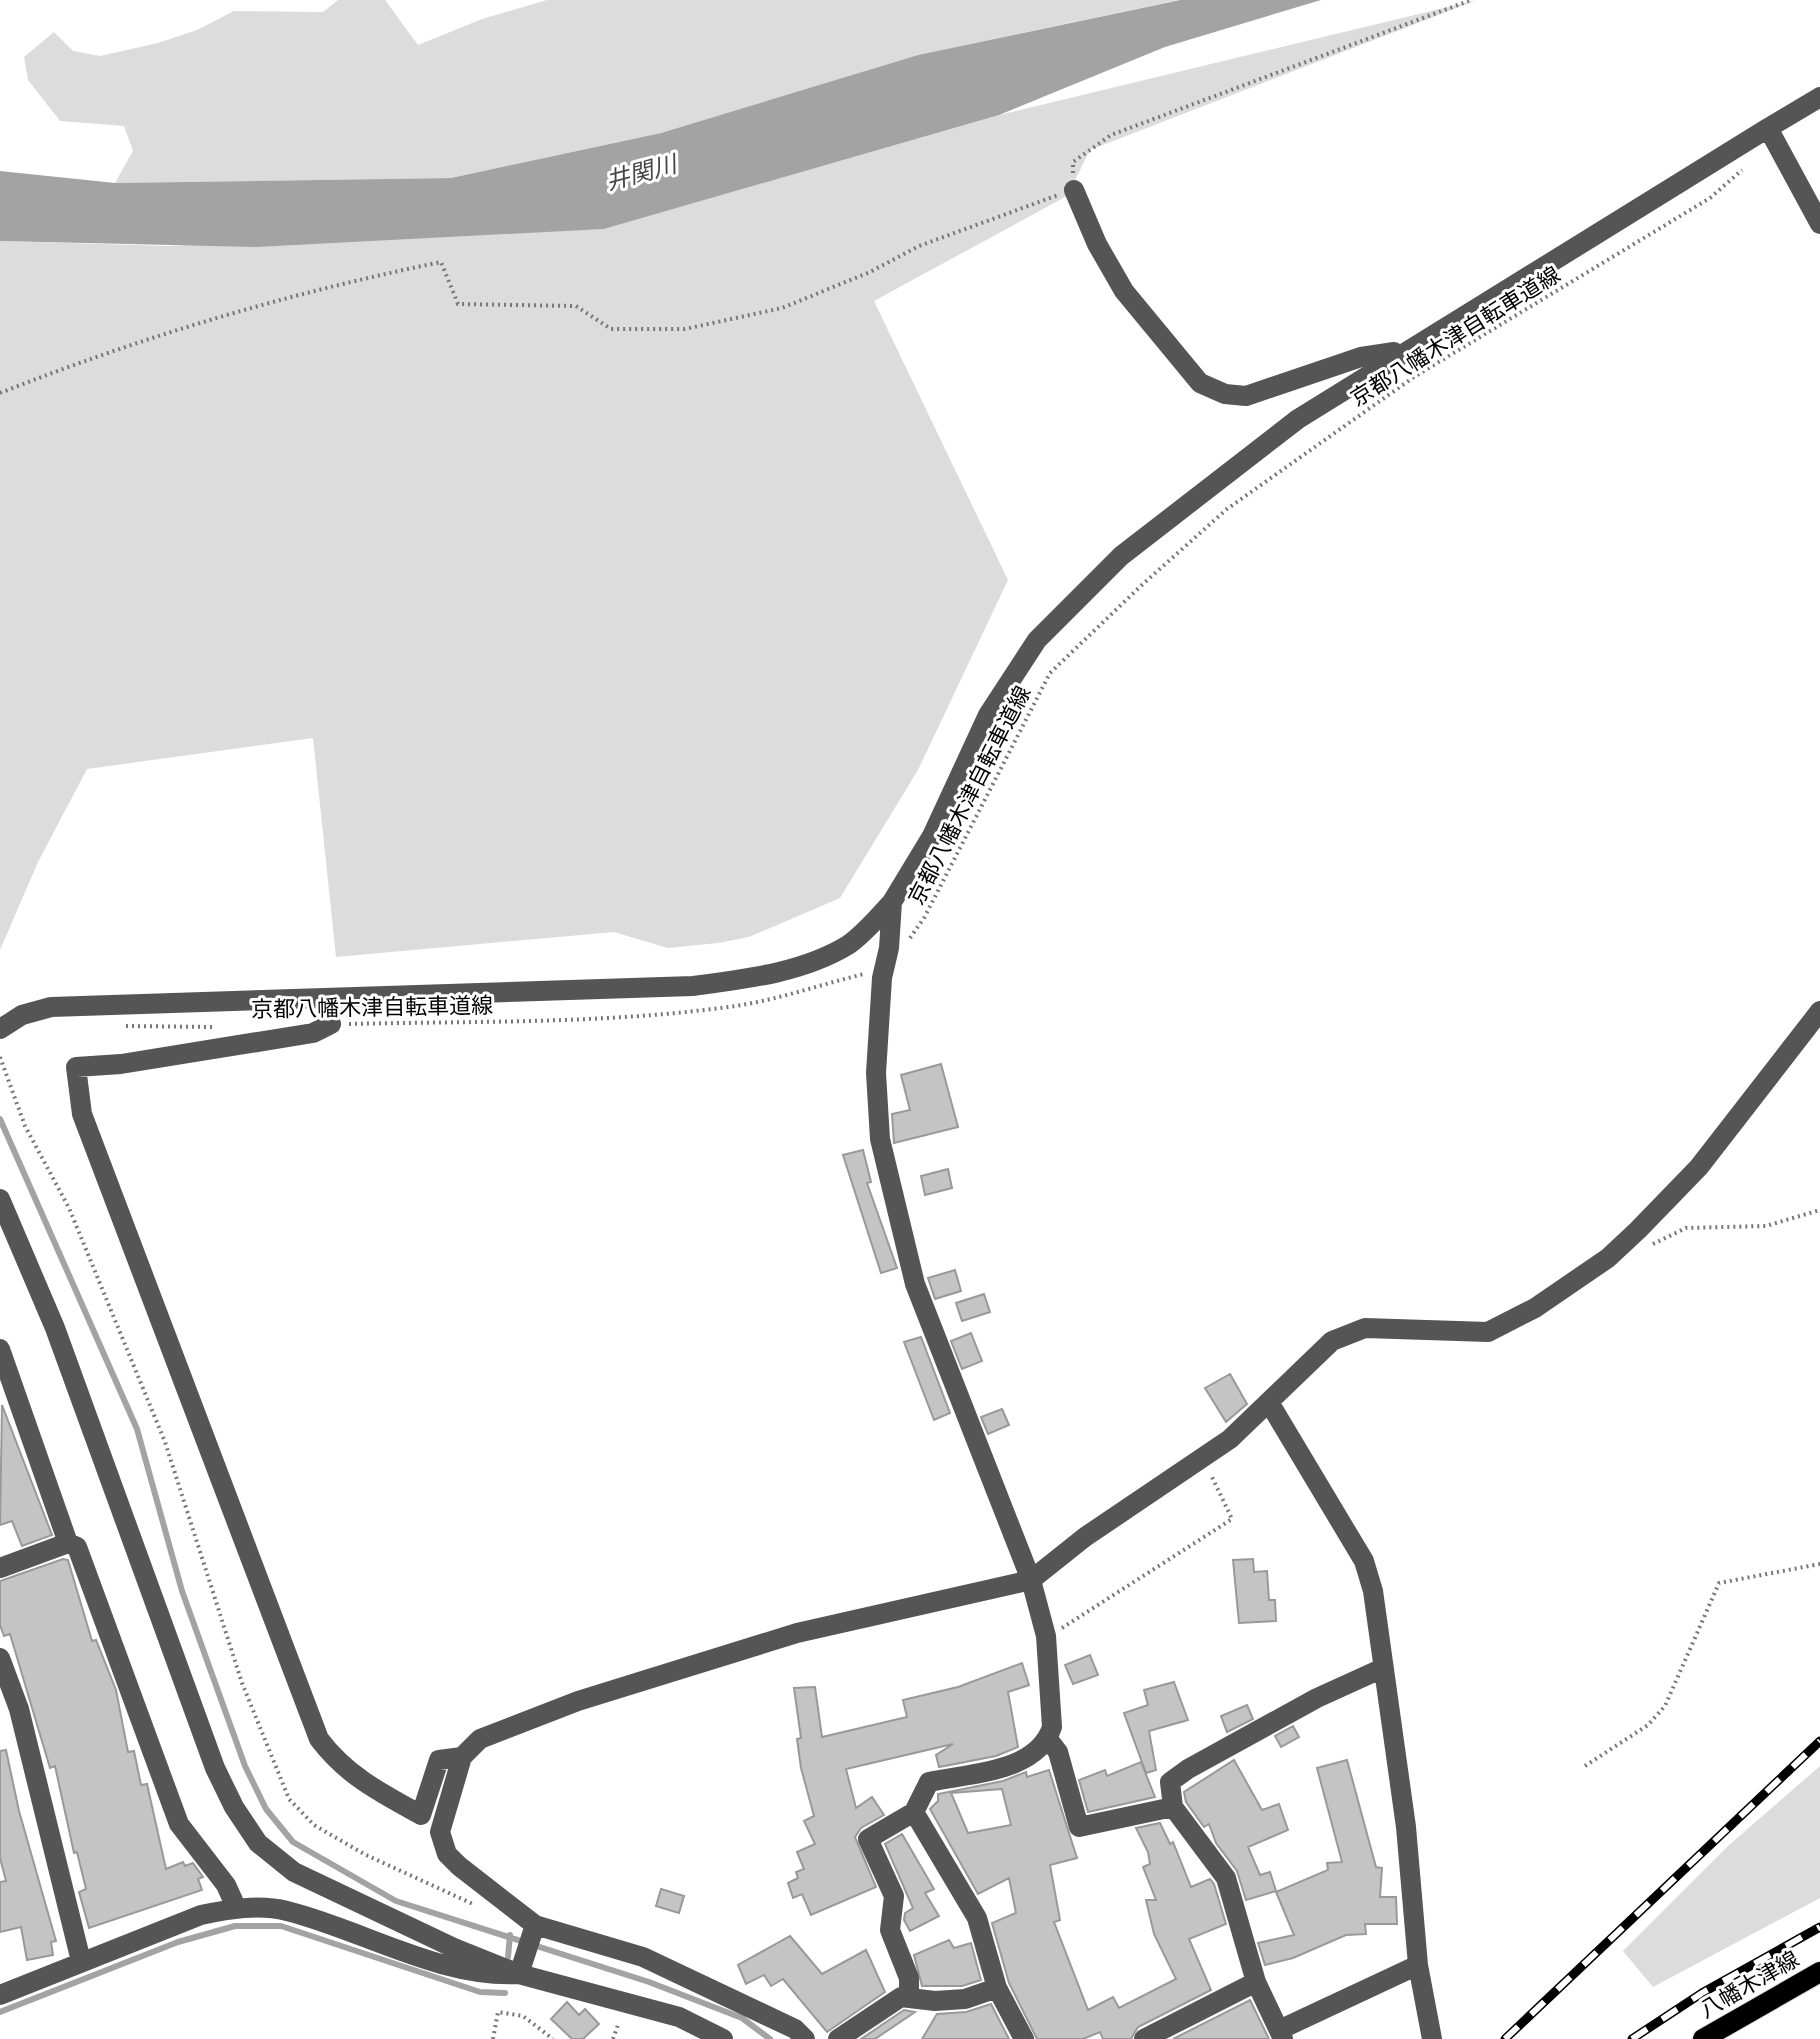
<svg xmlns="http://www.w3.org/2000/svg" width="1820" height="2039" viewBox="0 0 1820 2039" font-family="'Noto Sans','Noto Sans JP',sans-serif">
	<rect width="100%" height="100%" fill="#fff"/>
	<!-- green -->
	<path fill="#dcdcdc" d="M338,0H385L418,45L482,19L547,0H1178L918,55L661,133L451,178L115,183L133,151L124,126L60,121L28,80L24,57L54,32L73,51L100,56L158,43L197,30L234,11L323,12Z
		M1477,0L1090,150L1067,196L874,301L1008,580L918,770L840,898L749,937L718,943L668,948L614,932L336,957L313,738L87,769L38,862L0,950V241L169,246L604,229L999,115Z
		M1820,1766V1898L1653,1987L1623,1951L1729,1845Z"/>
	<!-- water -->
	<path fill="#a3a3a3" d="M1180,0H1321L1165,47L999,115L604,229L256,247L0,241V171L115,183L451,178L661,133L918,55Z"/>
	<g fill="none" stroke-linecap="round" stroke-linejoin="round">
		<!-- stream -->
		<path stroke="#a3a3a3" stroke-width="6" d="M0,1119L137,1429L182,1591L245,1766L266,1809L293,1842L396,1901L649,1982L742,2018L770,2039
			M508,1957L510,1935
			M0,2012L178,1942L235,1926H281L480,1992L505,1993"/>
	</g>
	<!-- building -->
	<path fill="#c4c4c4" stroke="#999" stroke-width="2" fill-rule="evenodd" d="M941,1064L958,1127L894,1143L892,1114L910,1110L901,1075Z
		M863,1150L871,1182L867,1183L897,1268L881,1273L843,1155Z
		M948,1169L952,1188L925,1195L921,1176Z
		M955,1270L961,1291L935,1299L928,1278Z
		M984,1294L990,1312L962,1321L956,1303Z
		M971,1333L982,1361L962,1369L951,1341Z
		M921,1337L950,1413L934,1420L904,1342Z
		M1230,1374L1247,1404L1226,1422L1205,1388Z
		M2,1405L52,1535L22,1546L12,1521L0,1525Z
		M1002,1409L1009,1425L988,1434L981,1417Z
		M63,1559L68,1560L92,1641L96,1640L116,1690L128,1752L134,1751L141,1785L147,1784L166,1869L183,1862L185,1866L193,1863L203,1877L198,1879L202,1890L89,1928L79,1892L86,1889L77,1852L74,1853L55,1766L50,1768L10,1634L4,1636L0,1625V1581Z
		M1253,1559L1254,1572L1267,1571L1269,1600H1275L1276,1621L1239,1623L1233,1560Z
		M1090,1655L1098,1675L1073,1684L1065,1665Z
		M1022,1663L1029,1685L1008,1692L1018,1747L996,1756L939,1767L936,1755L953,1744L846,1769L856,1808L872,1797L884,1815L861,1828L855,1837L876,1887L811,1915L802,1894L793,1898L788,1883L798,1878L796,1872L804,1869L797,1852L815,1844L804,1821L814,1816L801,1768L797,1739L801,1738L794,1688L815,1687L822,1737L907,1717L903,1700L958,1687Z
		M1174,1682L1188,1720L1149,1731L1156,1770L1146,1773L1124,1713L1148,1705L1144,1690Z
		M1247,1705L1253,1719L1227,1732L1221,1716Z
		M1293,1726L1299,1737L1281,1747L1275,1736Z
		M6,1750L19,1811L56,1941L51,1942L53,1955L27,1960L21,1927L0,1932V1882L6,1881L0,1858V1751Z
		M1234,1760L1262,1810L1279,1804L1288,1830L1248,1847L1260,1875L1270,1872L1276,1891L1246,1900L1237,1871L1216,1843L1209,1824L1204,1827L1186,1802L1184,1792Z
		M1347,1760L1376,1867L1382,1868L1380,1897H1396L1397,1924H1365L1366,1934L1346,1935L1293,1958L1265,1965L1258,1943L1294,1935L1276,1892L1328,1870L1327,1863L1342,1862L1317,1768Z
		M1141,1762L1155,1797L1088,1812L1079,1780L1105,1770L1107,1776Z
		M1049,1770L1077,1858L1050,1865L1060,1920L1054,1922L1088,2010L1113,1997L1119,2008L1176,1979L1154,1934L1146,1900H1156L1143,1867L1150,1864L1148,1852L1136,1828L1160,1823L1170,1844L1173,1842L1191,1887L1210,1879L1214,1884L1226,1924L1189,1939L1211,1990L1138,2027L1131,2039H1103L1100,2032L1083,2039H1037L1009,1983L992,1923L1016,1913L1009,1878L978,1894L930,1809L938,1801V1794L1003,1781L1026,1772L1027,1777ZM1002,1789L1011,1825L968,1833L951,1793Z
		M902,1834L934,1889L925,1893L939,1916L910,1931L904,1920L905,1913L913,1908L885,1844Z
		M661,1889L684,1896L679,1913L656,1906Z
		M790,1936L822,1974L866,1950L885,1992L827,2032L783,1979L771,1986L764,1975L746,1984L738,1965Z
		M949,1940L954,1948L971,1943L981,1980L962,1986H922L914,1955Z
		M1250,2000L1269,2039H1173Z
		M567,2002L579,2015L585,2009L599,2024L583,2039H572L551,2019Z
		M991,2004L1009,2039H922L937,2014L966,2012Z
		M904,2010L915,2012L875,2039H861Z"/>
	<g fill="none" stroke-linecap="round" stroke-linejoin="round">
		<!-- major casing -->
		<g stroke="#dbdbdb" stroke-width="22">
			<path id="major" d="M1703,2039L1820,1972"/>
		</g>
		<!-- path -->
		<path stroke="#777" stroke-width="4" stroke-dasharray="2 4" stroke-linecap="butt" d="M1073,173V162L1111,135L1471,0
			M0,393C147,335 286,294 441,262L458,304L576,306L611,329H685L782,308L870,272L919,246L1058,195
			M910,938L924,918L1050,673L1144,583L1227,509L1414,377L1710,198L1742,170
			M349,1024C475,1021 603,1024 728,1007C775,1001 818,985 864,974
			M126,1026L213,1027
			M0,1057L25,1126L69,1208L165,1442L242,1683L289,1799L314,1825L366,1855L475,1905
			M1653,1244L1686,1228L1766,1226L1820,1210
			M1062,1628L1232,1519L1211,1475
			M1585,1766L1648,1725L1665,1706L1719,1583L1820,1564
			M493,2039L498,2012L523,2016L553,2039
			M613,2039L619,2022"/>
		<!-- minor -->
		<path stroke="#555" stroke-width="20" d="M1768,128L1820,97
			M1074,190L1097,244L1124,291L1200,383L1225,394L1246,396L1361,357L1394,352
			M331,1024L313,1033L121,1064L76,1067L82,1114L319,1739C347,1776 381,1793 421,1815L439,1760L462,1757
			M0,1029L22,1015L51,1007L693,986C745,979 802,973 848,945C864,934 879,916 892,902
			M0,1199L55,1328L215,1768L234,1807L258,1843L294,1872L454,1948L519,1974L679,2017L723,2039
			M0,1349L68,1543
			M1270,1404L1364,1561L1373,1591L1406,1827L1418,1965L1279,2030
			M0,1568L68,1543L77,1547L179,1824L226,1885L236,1907
			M0,1658L19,1709L81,1961
			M1048,1739L1058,1752L1079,1827L1173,1807L1226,1878L1256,1982L1283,2039
			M1173,1807L1170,1782L1188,1769L1317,1698L1383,1668
			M1418,1965L1432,2039
			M0,1995L201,1915C229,1909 259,1904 287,1911C363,1930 439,1978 519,1974L535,1925
			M909,1997V1978L890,1930L894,1896L868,1839L914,1812
			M805,2039L795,2029L643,1957L535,1925L459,1866L447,1854L440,1832L462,1757L480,1739L578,1701L797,1633L1031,1580L1085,1537L1230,1439L1332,1341L1365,1328L1488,1332L1535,1308L1608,1258L1638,1230L1699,1167L1820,1011
			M838,2039L901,1997L935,2001L965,1999L997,1988
			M1024,2039L997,1988L977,1918L914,1812L929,1782C969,1773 1037,1773 1052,1727L1046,1636L1031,1580L915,1284L880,1139L876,1073L882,978L889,948L892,902L932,836L988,715L1037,640L1121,556L1298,419L1768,128L1820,224
			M1144,2039L1256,1982"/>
		<!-- major -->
		<use href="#major" stroke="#000" stroke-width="20"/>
		<!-- rail casing -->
		<g stroke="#000" stroke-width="9">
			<path id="rail" d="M1505,2039L1820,1741
				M1632,2039L1702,1993L1820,1927"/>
		</g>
		<!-- rail -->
		<use href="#rail" stroke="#fff" stroke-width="6" stroke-dasharray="18" stroke-linecap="butt"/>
	</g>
	<g text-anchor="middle" stroke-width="6" stroke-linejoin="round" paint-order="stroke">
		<!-- street labels -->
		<g font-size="22" fill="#000" stroke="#fff">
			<text transform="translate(1455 336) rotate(-32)" y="8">京都八幡木津自転車道線</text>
			<text transform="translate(969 795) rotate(-63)" y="8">京都八幡木津自転車道線</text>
			<text transform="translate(372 1007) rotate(-1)" y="8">京都八幡木津自転車道線</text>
			<text transform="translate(1749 1984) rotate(-30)" y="8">八幡木津線</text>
		</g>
		<!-- water labels -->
		<g font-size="24" font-style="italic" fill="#444" stroke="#fff">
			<text transform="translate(641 173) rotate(-15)" y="8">井関川</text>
		</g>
	</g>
</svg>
